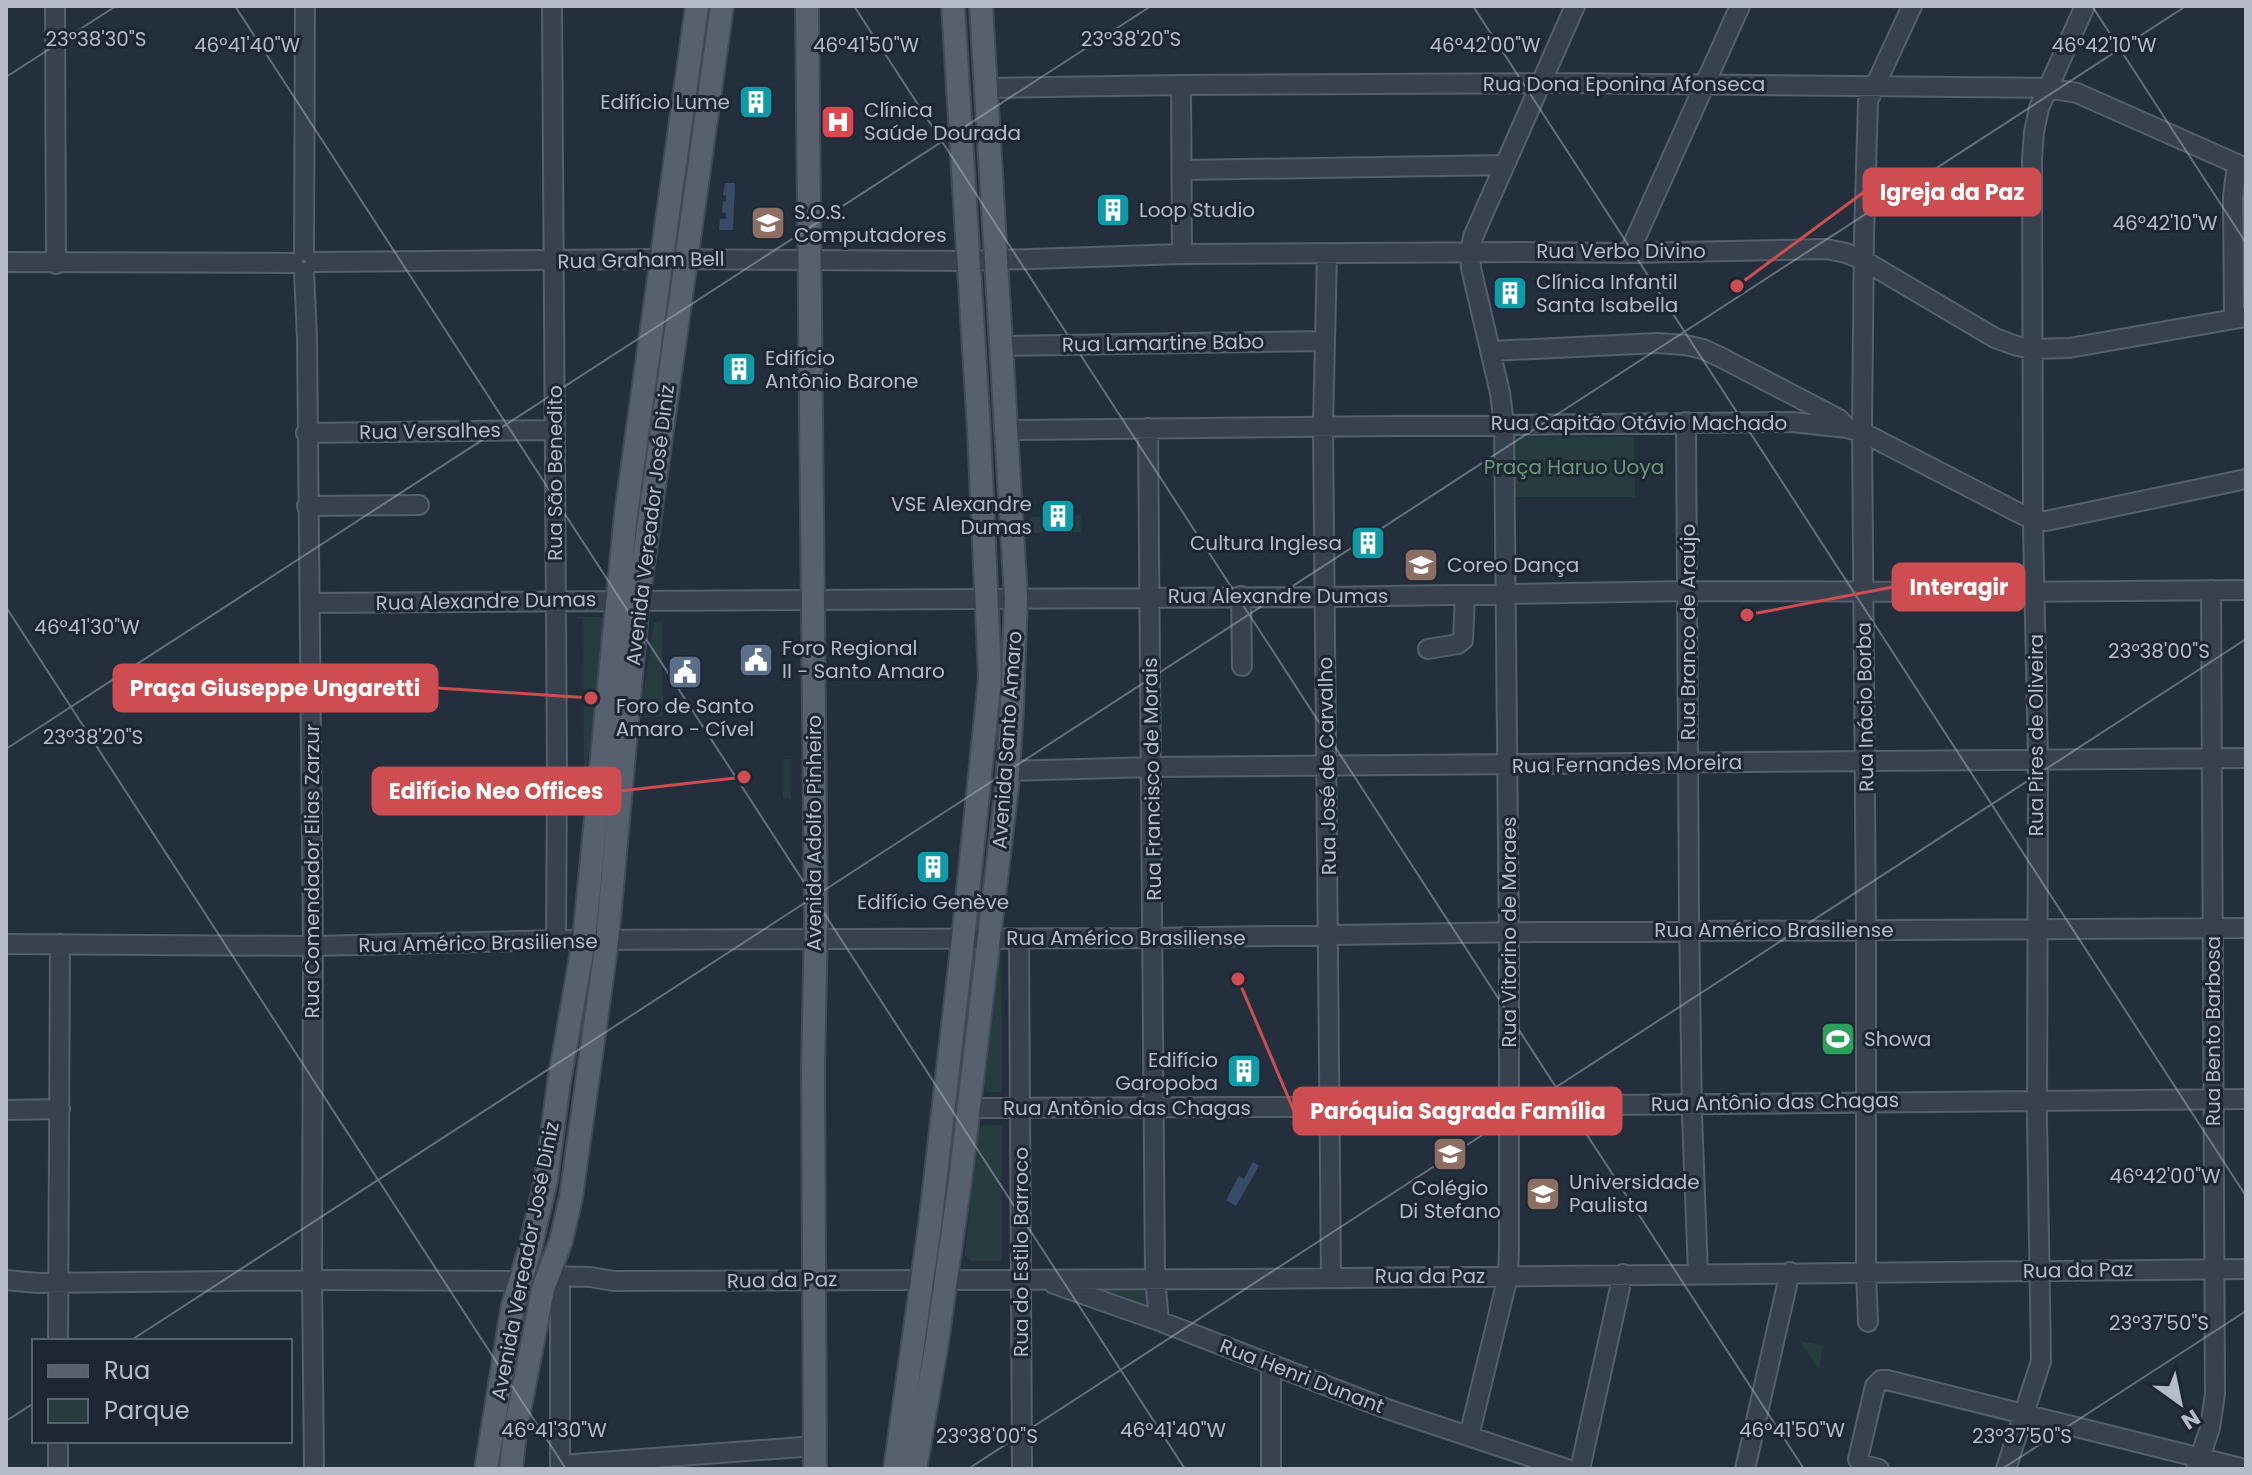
<svg xmlns="http://www.w3.org/2000/svg" width="2252" height="1475" viewBox="0 0 2252 1475" font-family="Poppins,sans-serif">
	<rect width="100%" height="100%" fill="#242f3e"/>
	<!-- green -->
	<path fill="#263c3f" d="M1513,437H1634L1635,497H1512Z
		M1081,515V532L1031,533L1030,517H1045L1048,525L1058,529L1068,525L1071,516Z
		M575,617H611L584,781L583,619Z
		M662,621L663,717H640L654,622Z
		M783,759H791V798H783Z
		M999,955L1001,956L1002,1092H987L983,1085L997,957Z
		M1002,1125V1261H970L965,1255L978,1131L983,1126Z
		M1064,1281H1152L1156,1318Z
		M1800,1341L1823,1345L1819,1370Z"/>
	<!-- water -->
	<path fill="#394c67" d="M725,183H735L733,230H719L720,219H726V213L722,212L723,202L726,201V196L723,195Z
		M1253,1162L1259,1166L1236,1206L1226,1200L1239,1176L1244,1179Z"/>
	<g fill="none" stroke-linecap="round" stroke-linejoin="round">
		<!-- minor casing -->
		<g stroke="#565f6c" stroke-width="22">
			<path id="minor" d="M55,6L56,264
				M552,6L557,772L556,940
				M1181,85L1182,254
				M986,88L1181,85L1557,83L2047,88L2077,93L2246,168
				M1183,170L1504,165
				M304,251L305,6
				M1629,253L1740,6
				M1327,254L1323,426L1331,1277
				M6,262L293,263
				M315,262L661,259L968,261L1182,254L1523,252L1629,253L1826,249L1846,253L1863,260L1995,338L2017,346L2032,349L2069,348L2246,317
				M304,272L307,338L313,946L312,1280L314,1469
				M2234,319L2233,197L2237,164
				M1002,346L1324,341
				M1491,351L1657,343L1685,345L1703,349L1722,358L1839,419L1845,426
				M1686,422L1689,915L1692,1115L1698,1274
				M1148,428L1155,1278L1159,1321
				M1005,430L1792,422L1847,428L1862,432L2021,514L2033,520L2046,521L2246,479
				M306,433L554,430
				M307,506L419,505
				M1241,596L1242,666
				M310,603L1326,597L1687,591L2014,592L2246,590
				M1428,649L1458,644L1463,640L1465,595
				M1008,771L1152,767L2246,758
				M1019,939L1022,1469
				M6,944L313,946L556,940L1142,938L1533,932L2246,928
				M969,1108L1510,1106L2246,1099
				M6,1110L60,1109
				M547,1276L590,1277L614,1281L1247,1279L2246,1269
				M6,1280L38,1283L334,1280L520,1281
				M1054,1284L1159,1321L1387,1409L1567,1469
				M1868,1322L1866,1272V929L1862,427L1864,237L1868,101L1912,6
				M58,1341L60,944
				M1271,1365V1469
				M1469,1436L1508,1276L1509,1249V949L1504,424L1500,393L1471,268L1470,253L1473,237L1575,6
				M58,1441V1469
				M560,1465L815,1446
				M560,1469V1289
				M1580,1469L1623,1274
				M1745,1469L1790,1272
				M1879,1469L1861,1464L1858,1459L1875,1386L1881,1380H1887L2245,1469
				M2006,1469L2041,1361L2037,1121L2038,760L2033,527L2032,159L2034,132L2039,108L2085,6
				M2196,1469L2210,1428L2215,1394L2211,590"/>
		</g>
		<!-- major casing -->
		<g stroke="#414a57" stroke-width="26">
			<path id="major" d="M807,6L816,921L813,1069L815,1469
				M486,1469L513,1305L530,1249L546,1180L559,1082L584,940L626,514L697,6
				M511,1469L515,1432L543,1289L561,1241L571,1197L607,941L638,600L722,6
				M895,1469L930,1225L963,939L990,678L979,431L953,6
				M915,1469L937,1342L960,1181L1007,787L1012,708L1016,598L981,6"/>
		</g>
		<!-- minor -->
		<use href="#minor" stroke="#38414e" stroke-width="18"/>
		<!-- major -->
		<use href="#major" stroke="#56606e" stroke-width="22"/>
	</g>
	<!-- ticks -->
	<path fill="none" stroke="#b4bcc9" stroke-width="2" stroke-opacity="0.45" d="M235,6L1185,1469M854,6L1804,1469M1473,6L2246,1196M2092,6L2246,243M6,77L116,6M6,607L566,1469M6,749L1151,6M130,1341L2186,6M6,1421L34,1403M968,1469L2246,639M2002,1469L2246,1311"/>
	<!-- icons -->
	<defs>
		<g id="building-square" transform="scale(1.8)"><rect x="-9" y="-9" width="18" height="18" rx="4" fill="#0f9aa8" stroke="#1d2633"/><path d="M-4-6H4V6H1V3H-1V6H-4ZM-2.5-4.3h1.7v1.8h-1.7ZM.8-4.3h1.7v1.8H.8ZM-2.5-1h1.7V.8h-1.7ZM.8-1h1.7V.8H.8Z" fill="#fff"/></g>
		<g id="hospital-square" transform="scale(1.8)"><rect x="-9" y="-9" width="18" height="18" rx="4" fill="#e0444e" stroke="#1d2633"/><path d="M-5-5h3v3.5h4V-5h3V5h-3V1.5h-4V5h-3Z" fill="#fff"/></g>
		<g id="school-square" transform="scale(1.8)"><rect x="-9" y="-9" width="18" height="18" rx="4" fill="#8d6e63" stroke="#1d2633"/><path d="M0-5L7-2L0 1L-7-2ZM-4 1L0 2.5L4 1V4Q0 6-4 4Z" fill="#fff"/></g>
		<g id="civic-square" transform="scale(1.8)"><rect x="-9" y="-9" width="18" height="18" rx="4" fill="#5c6f8a" stroke="#1d2633"/><path d="M-.6-6.5H3V-4.5H.6V-3L4-1V1h2V6H-6V1h2V-1L-.6-3ZM-1.2 2.5V6h2.4V2.5Z" fill="#fff"/></g>
		<g id="stadium-square" transform="scale(1.8)"><rect x="-9" y="-9" width="18" height="18" rx="4" fill="#2e9e5b" stroke="#1d2633"/><path d="M0-5a6.5 5 0 1 0 0 10a6.5 5 0 1 0 0-10ZM-3.5-1.8h7v3.6h-7Z" fill="#fff"/></g>
		<g id="university-square" transform="scale(1.8)"><rect x="-9" y="-9" width="18" height="18" rx="4" fill="#8d6e63" stroke="#1d2633"/><path d="M0-5L7-2L0 1L-7-2ZM-4 1L0 2.5L4 1V4Q0 6-4 4Z" fill="#fff"/></g>
	</defs>
	<g fill-rule="evenodd">
		<use href="#building-square" x="756" y="102"/>
		<use href="#hospital-square" x="838" y="122"/>
		<use href="#building-square" x="1113" y="210"/>
		<use href="#school-square" x="768" y="223"/>
		<use href="#building-square" x="1510" y="293"/>
		<use href="#building-square" x="739" y="369"/>
		<use href="#building-square" x="1058" y="516"/>
		<use href="#building-square" x="1368" y="543"/>
		<use href="#school-square" x="1421" y="565"/>
		<use href="#civic-square" x="756" y="660"/>
		<use href="#civic-square" x="685" y="672"/>
		<use href="#building-square" x="933" y="867"/>
		<use href="#stadium-square" x="1838" y="1039"/>
		<use href="#building-square" x="1244" y="1071"/>
		<use href="#school-square" x="1450" y="1154"/>
		<use href="#university-square" x="1543" y="1194"/>
	</g>
	<g text-anchor="middle" stroke-width="6" stroke-linejoin="round" paint-order="stroke">
		<!-- street labels -->
		<g font-size="20" fill="#b4bcc9" stroke="#1d2633">
			<text x="1624" y="91">Rua Dona Eponina Afonseca</text>
			<text x="1621" y="258">Rua Verbo Divino</text>
			<text transform="translate(641 260) rotate(-1)" y="7">Rua Graham Bell</text>
			<text transform="translate(1163 343) rotate(-1)" y="7">Rua Lamartine Babo</text>
			<text x="1639" y="430">Rua Capitão Otávio Machado</text>
			<text transform="translate(430 431) rotate(-1)" y="7">Rua Versalhes</text>
			<text transform="translate(555 473) rotate(-90)" y="7">Rua São Benedito</text>
			<text transform="translate(650 525) rotate(-83)" y="7">Avenida Vereador José Diniz</text>
			<text x="1278" y="603">Rua Alexandre Dumas</text>
			<text transform="translate(486 601) rotate(-1)" y="7">Rua Alexandre Dumas</text>
			<text transform="translate(1688 632) rotate(-90)" y="7">Rua Branco de Araújo</text>
			<text transform="translate(1865 707) rotate(-91)" y="7">Rua Inácio Borba</text>
			<text transform="translate(2036 735) rotate(-90)" y="7">Rua Pires de Oliveira</text>
			<text transform="translate(1007 740) rotate(-86)" y="7">Avenida Santo Amaro</text>
			<text transform="translate(1627 764) rotate(-1)" y="7">Rua Fernandes Moreira</text>
			<text transform="translate(1327 766) rotate(-91)" y="7">Rua José de Carvalho</text>
			<text transform="translate(1152 779) rotate(-91)" y="7">Rua Francisco de Morais</text>
			<text transform="translate(814 833) rotate(-90)" y="7">Avenida Adolfo Pinheiro</text>
			<text transform="translate(312 871) rotate(-90)" y="7">Rua Comendador Elias Zarzur</text>
			<text x="1774" y="937">Rua Américo Brasiliense</text>
			<text transform="translate(1509 932) rotate(-90)" y="7">Rua Vitorino de Moraes</text>
			<text x="1126" y="945">Rua Américo Brasiliense</text>
			<text transform="translate(478 943) rotate(-1)" y="7">Rua Américo Brasiliense</text>
			<text transform="translate(2213 1031) rotate(-90)" y="7">Rua Bento Barbosa</text>
			<text transform="translate(1775 1102) rotate(-1)" y="7">Rua Antônio das Chagas</text>
			<text x="1127" y="1115">Rua Antônio das Chagas</text>
			<text transform="translate(1021 1252) rotate(-90)" y="7">Rua do Estilo Barroco</text>
			<text transform="translate(525 1261) rotate(-79)" y="7">Avenida Vereador José Diniz</text>
			<text transform="translate(2078 1270) rotate(-1)" y="7">Rua da Paz</text>
			<text x="1430" y="1283">Rua da Paz</text>
			<text transform="translate(782 1280) rotate(-1)" y="7">Rua da Paz</text>
			<text transform="translate(1302 1376) rotate(21)" y="7">Rua Henri Dunant</text>
		</g>
		<!-- poi labels -->
		<g font-size="20" fill="#b4bcc9" stroke="#1d2633" text-anchor="start">
			<text x="730" y="109" text-anchor="end">Edifício Lume</text>
			<text x="864" y="117">Clínica<tspan x="864" dy="23">Saúde Dourada</tspan></text>
			<text x="1139" y="217">Loop Studio</text>
			<text x="794" y="219">S.O.S.<tspan x="794" dy="23">Computadores</tspan></text>
			<text x="1536" y="289">Clínica Infantil<tspan x="1536" dy="23">Santa Isabella</tspan></text>
			<text x="765" y="365">Edifício<tspan x="765" dy="23">Antônio Barone</tspan></text>
			<text x="1032" y="511" text-anchor="end">VSE Alexandre<tspan x="1032" dy="23">Dumas</tspan></text>
			<text x="1342" y="550" text-anchor="end">Cultura Inglesa</text>
			<text x="1447" y="572">Coreo Dança</text>
			<text x="782" y="655">Foro Regional<tspan x="782" dy="23">II - Santo Amaro</tspan></text>
			<text x="685" y="713" text-anchor="middle">Foro de Santo<tspan x="685" dy="23">Amaro - Cível</tspan></text>
			<text x="933" y="909" text-anchor="middle">Edifício Genève</text>
			<text x="1864" y="1046">Showa</text>
			<text x="1218" y="1067" text-anchor="end">Edifício<tspan x="1218" dy="23">Garopoba</tspan></text>
			<text x="1569" y="1189">Universidade<tspan x="1569" dy="23">Paulista</tspan></text>
			<text x="1450" y="1195" text-anchor="middle">Colégio<tspan x="1450" dy="23">Di Stefano</tspan></text>
		</g>
		<!-- park labels -->
		<g font-size="20" fill="#6b9a76" stroke="#1d2633">
			<text x="1574" y="474">Praça Haruo Uoya</text>
		</g>
	</g>
	<g font-size="20" text-anchor="middle" fill="#b4bcc9" stroke="#1d2633" stroke-width="6" stroke-linejoin="round" paint-order="stroke">
		<text x="96" y="46">23°38'30"S</text>
		<text x="1131" y="46">23°38'20"S</text>
		<text x="247" y="52">46°41'40"W</text>
		<text x="866" y="52">46°41'50"W</text>
		<text x="1485" y="52">46°42'00"W</text>
		<text x="2104" y="52">46°42'10"W</text>
		<text x="2165" y="230">46°42'10"W</text>
		<text x="87" y="634">46°41'30"W</text>
		<text x="2159" y="658">23°38'00"S</text>
		<text x="93" y="744">23°38'20"S</text>
		<text x="2165" y="1183">46°42'00"W</text>
		<text x="2159" y="1330">23°37'50"S</text>
		<text x="554" y="1437">46°41'30"W</text>
		<text x="1173" y="1437">46°41'40"W</text>
		<text x="1792" y="1437">46°41'50"W</text>
		<text x="987" y="1443">23°38'00"S</text>
		<text x="2022" y="1443">23°37'50"S</text>
	</g>
	<!-- callouts -->
	<path fill="none" stroke="#ce4d50" stroke-width="3" d="M1737 286L1864 192M1747 615L1893 587M591 698L437 688M744 777L620 791M1238 979L1294 1111"/>
	<g fill="#ce4d50" stroke="#1d2633" stroke-width="3">
		<circle cx="1737" cy="286" r="8"/>
		<circle cx="1747" cy="615" r="8"/>
		<circle cx="591" cy="698" r="8"/>
		<circle cx="744" cy="777" r="8"/>
		<circle cx="1238" cy="979" r="8"/>
	</g>
	<g fill="#ce4d50" stroke="#ce4d50" stroke-width="3">
		<rect x="1864" y="169" width="176" height="46" rx="8"/>
		<rect x="1893" y="564" width="131" height="46" rx="8"/>
		<rect x="114" y="665" width="323" height="46" rx="8"/>
		<rect x="373" y="768" width="247" height="46" rx="8"/>
		<rect x="1294" y="1088" width="327" height="46" rx="8"/>
	</g>
	<g font-size="22" text-anchor="middle" font-weight="bold" fill="#fff">
		<text x="1952" y="200">Igreja da Paz</text>
		<text x="1959" y="595">Interagir</text>
		<text x="275" y="696">Praça Giuseppe Ungaretti</text>
		<text x="496" y="799">Edifício Neo Offices</text>
		<text x="1458" y="1119">Paróquia Sagrada Família</text>
	</g>
	<!-- border -->
	<rect width="2252" height="1475" fill="none" stroke="#b4bcc9" stroke-width="16"/>
	<!-- legend -->
	<rect x="32" y="1339" width="260" height="104" fill="#1d2633" stroke="#59626f" stroke-width="2"/>
	<rect x="48" y="1365" width="40" height="12" fill="#56606e" stroke="#59626f" stroke-width="2"/>
	<text x="104" y="1379" font-size="24" fill="#b4bcc9">Rua</text>
	<rect x="48" y="1399" width="40" height="24" fill="#263c3f" stroke="#59626f" stroke-width="2"/>
	<text x="104" y="1419" font-size="24" fill="#b4bcc9">Parque</text>
	<!-- north arrow -->
	<g transform="translate(2180 1403) rotate(147)" stroke="#1d2633" stroke-width="6" paint-order="stroke">
	<path d="M0-6L14 30L0 20L-14 30Z" fill="#b4bcc9"/>
	<text y="-12" font-size="22" font-weight="bold" text-anchor="middle" fill="#b4bcc9">N</text>
	</g>
</svg>
